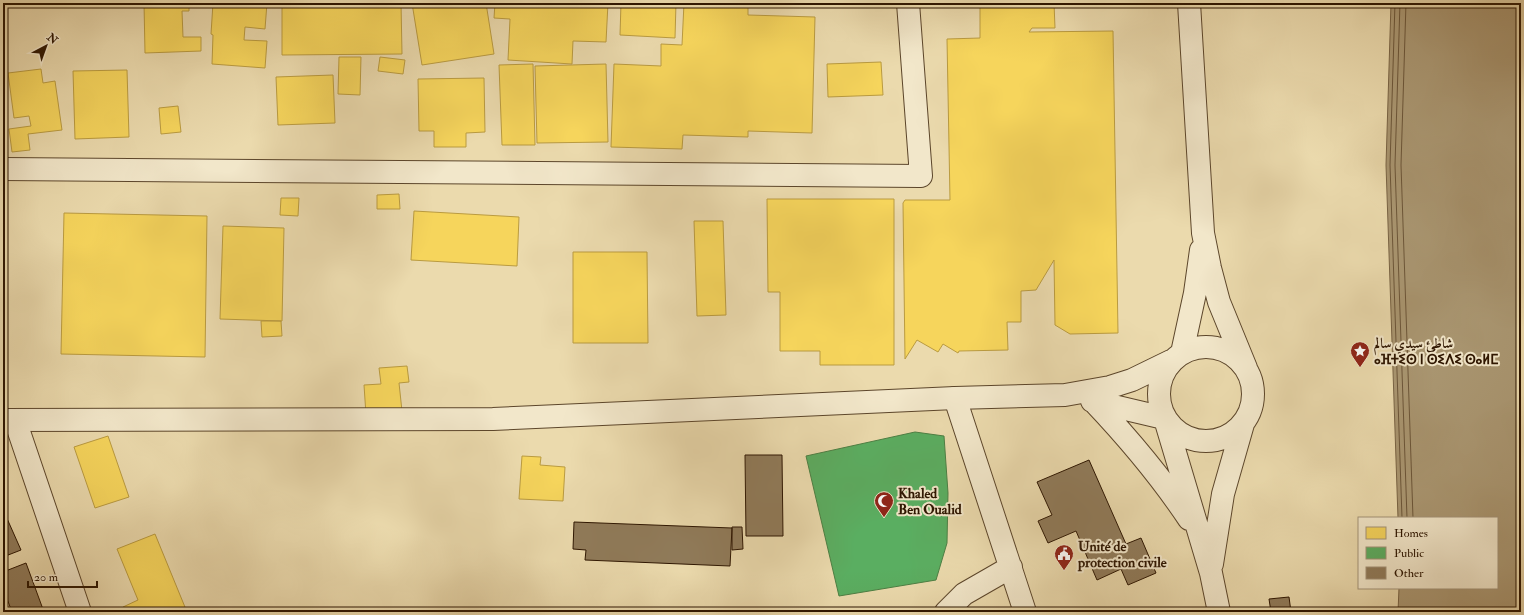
<svg xmlns="http://www.w3.org/2000/svg" width="1524" height="615" viewBox="0 0 1524 615" font-family="'IM FELL Double Pica',Amiri,'Noto Sans Tifinagh',serif">
	<rect width="100%" height="100%" fill="#ebdaad"/>
	<filter id="stains"><feTurbulence type="fractalNoise" baseFrequency=".005" numOctaves="4"/><feColorMatrix values="0 0 0 0 .2 0 0 0 0 .09 0 0 0 0 .02 0 0 0 .5 -.17"/></filter>
	<radialGradient id="worn" r=".72"><stop offset=".6" stop-color="#630" stop-opacity="0"/><stop offset="1" stop-color="#630" stop-opacity=".3"/></radialGradient>
	<!-- water -->
	<path fill="#aa9772" stroke="#786344" d="M1391,3H1521V612H1398L1399,588H1497V518H1398L1386,165Z"/>
	<!-- homes -->
	<path fill="#f6d55c" stroke="#ba9b40" d="M144,3H189V11H182L183,37H201V51L145,53Z
		M213,3H267L265,29L245,27L244,40L267,41L265,68L212,64L213,35L211,34Z
		M282,3H401L402,54L282,55Z
		M412,3H486L494,54L422,65Z
		M495,3H608L606,42L573,41L572,64L508,60L510,19L494,18Z
		M621,3H676L675,38L620,35Z
		M684,3H748V15L815,17L812,133L748,131V137L683,135L682,149L611,147L614,64L661,66V44L682,45Z
		M980,3H1054L1055,28H1032L1029,32L1113,31L1118,333L1070,334L1055,325L1054,260L1036,290L1021,291V322H1007L1008,350L959,351L958,353L943,344L938,352L917,340L905,359L903,203L905,200H950L947,39L980,38Z
		M339,57H361L360,95L338,94Z
		M380,57L405,60L403,74L378,71Z
		M881,62L883,95L828,97L827,64Z
		M533,64L535,145H502L499,65Z
		M606,64L608,142L537,143L535,66Z
		M41,69L43,83L55,81L62,130L28,134L30,150L12,152L9,129L31,126L29,116L14,118L8,73Z
		M127,70L129,137L75,139L73,71Z
		M333,75L335,123L278,125L276,77Z
		M484,78L485,132L466,133V147H434V131H419L418,79Z
		M178,106L181,132L161,134L159,108Z
		M399,194L400,209H377V195Z
		M281,198H299L298,216L280,215Z
		M767,199H894V365H820V351H780V292H768Z
		M414,211L519,217L517,266L411,260Z
		M64,213L207,216L205,357L61,354Z
		M694,221H723L726,315L697,316Z
		M223,226L284,228L282,321L220,319Z
		M573,252H647L648,343H573Z
		M261,321H281L282,336L262,337Z
		M407,366L409,382L399,383L402,411L366,415L364,385L381,384L379,368Z
		M108,436L129,497L95,508L74,447Z
		M522,456L541,457L540,465L565,467L563,501L519,499Z
		M155,534L187,612H125L123,607L138,600L117,549Z"/>
	<!-- public -->
	<path fill="#5aae61" stroke="#4c8044" d="M915,432L944,436L948,493L947,543L936,580L839,596L806,456Z"/>
	<g fill="none" stroke-linecap="round" stroke-linejoin="round">
		<!-- shore -->
		<path stroke="#6c5639" stroke-width="1" d="M1395,3L1390,165L1402,518
			M1400,3L1395,165L1407,518
			M1406,3L1401,165L1413,518"/>
	</g>
	<!-- building -->
	<path fill="#907b5a" stroke="#2d1500" d="M745,455H782L783,536H746Z
		M1089,460L1126,544L1141,538L1156,573L1128,585L1121,569L1097,580L1076,531L1048,543L1038,521L1052,515L1037,482Z
		M3,514H5L21,550L3,557Z
		M574,522L732,528L730,566L585,560L586,550L573,549Z
		M732,527H742L743,549L732,550Z
		M26,563L44,612H12L3,588V572Z
		M1289,597L1291,612H1271L1269,599Z"/>
	<g fill="none" stroke-linecap="round" stroke-linejoin="round">
		<!-- minor casing -->
		<g stroke="#5c462b" stroke-width="24">
			<path id="minor" d="M3,169L921,176L908,3
				M955,398L1025,612
				M15,420L80,612
				M946,612L964,594L1011,567"/>
		</g>
		<!-- tertiary casing -->
		<g stroke="#5c462b" stroke-width="24">
			<path id="tertiary" d="M1189,3L1203,233L1210,268L1219,302L1246,368
				M1159 394a47 47 0 1 1 94 0a47 47 0 1 1-94 0Z
				M1182,353L1195,293L1201,250
				M1092,401L1164,418
				M1094,402C1129,439 1161,477 1189,519
				M1165,419L1211,573L1219,612
				M3,420L493,419L955,398L1065,395L1110,387L1132,380L1171,361
				M1212,564L1223,494L1243,424"/>
		</g>
		<!-- minor -->
		<use href="#minor" stroke="#f2e7ca" stroke-width="22"/>
		<!-- tertiary -->
		<use href="#tertiary" stroke="#f2e7ca" stroke-width="22"/>
	</g>
	<!-- icons -->
	<defs>
		<g id="sight-pin" transform="scale(1)"><path d="M0 17L-7.5 6A9.5 9.5 0 1 1 7.5 6Z" fill="#8f2418" stroke="#f2e7ca"/><path d="M0-6L1.8-2.2L6-1.7L2.9 1.2L3.7 5.4L0 3.3L-3.7 5.4L-2.9 1.2L-6-1.7L-1.8-2.2Z" fill="#fff"/></g>
		<g id="mosque-pin" transform="scale(1)"><path d="M0 17L-7.5 6A9.5 9.5 0 1 1 7.5 6Z" fill="#8f2418" stroke="#f2e7ca"/><path d="M3.5-4.9A6 6 0 1 0 3.5 4.9A5 5 0 1 1 3.5-4.9Z" fill="#fff"/></g>
		<g id="civic-pin" transform="scale(1)"><path d="M0 17L-7.5 6A9.5 9.5 0 1 1 7.5 6Z" fill="#8f2418" stroke="#f2e7ca"/><path d="M-.6-6.5H3V-4.5H.6V-3L4-1V1h2V6H-6V1h2V-1L-.6-3ZM-1.2 2.5V6h2.4V2.5Z" fill="#fff"/></g>
	</defs>
	<g fill-rule="evenodd">
		<use href="#sight-pin" x="1360" y="351"/>
		<use href="#mosque-pin" x="884" y="501"/>
		<use href="#civic-pin" x="1064" y="554"/>
	</g>
	<g text-anchor="middle" stroke-width="4" stroke-linejoin="round" paint-order="stroke">
		<!-- poi labels -->
		<g font-size="14" font-weight="bold" fill="#2d1500" stroke="#f2e7ca" text-anchor="start">
			<text x="1374" y="348">شاطئ سيدي سالم<tspan x="1374" dy="16">ⴰⴼⵜⵉⵙ ⵏ ⵙⵉⴷⵉ ⵙⴰⵍⵎ</tspan></text>
			<text x="898" y="498">Khaled<tspan x="898" dy="16">Ben Oualid</tspan></text>
			<text x="1078" y="551">Unité de<tspan x="1078" dy="16">protection civile</tspan></text>
		</g>
	</g>
	<!-- margin -->
	<rect width="1524" height="615" fill="none" stroke="#ebdaad" stroke-width="16"/>
	<rect x="4" y="4" width="1516" height="607" fill="none" stroke="#2d1500" stroke-width="2"/>
	<rect x="8" y="8" width="1508" height="599" fill="none" stroke="#2d1500"/>
	<!-- legend -->
	<rect x="1358" y="517" width="140" height="72" fill="#f2e7ca" stroke="#a39379"/>
	<rect x="1366" y="527" width="20" height="12" fill="#f6d55c" stroke="#a39379"/>
	<text x="1394" y="537" font-size="12" fill="#2d1500">Homes</text>
	<rect x="1366" y="547" width="20" height="12" fill="#5aae61" stroke="#a39379"/>
	<text x="1394" y="557" font-size="12" fill="#2d1500">Public</text>
	<rect x="1366" y="567" width="20" height="12" fill="#907b5a" stroke="#a39379"/>
	<text x="1394" y="577" font-size="12" fill="#2d1500">Other</text>
	<!-- north arrow -->
	<g transform="translate(46 46) rotate(41)" stroke="#f2e7ca" stroke-width="3" paint-order="stroke">
	<path d="M0-3L7 15L0 10L-7 15Z" fill="#2d1500"/>
	<text y="-6" font-size="11" font-weight="bold" text-anchor="middle" fill="#2d1500">N</text>
	</g>
	<!-- scale -->
	<path d="M28 581v6h69v-6" fill="none" stroke="#2d1500" stroke-width="2"/>
	<text x="34" y="581" font-size="12" fill="#2d1500" stroke="#f2e7ca" stroke-width="3" paint-order="stroke">20 m</text>
	<rect width="100%" height="100%" filter="url(#stains)"/>
	<rect width="100%" height="100%" fill="url(#worn)"/>
</svg>
